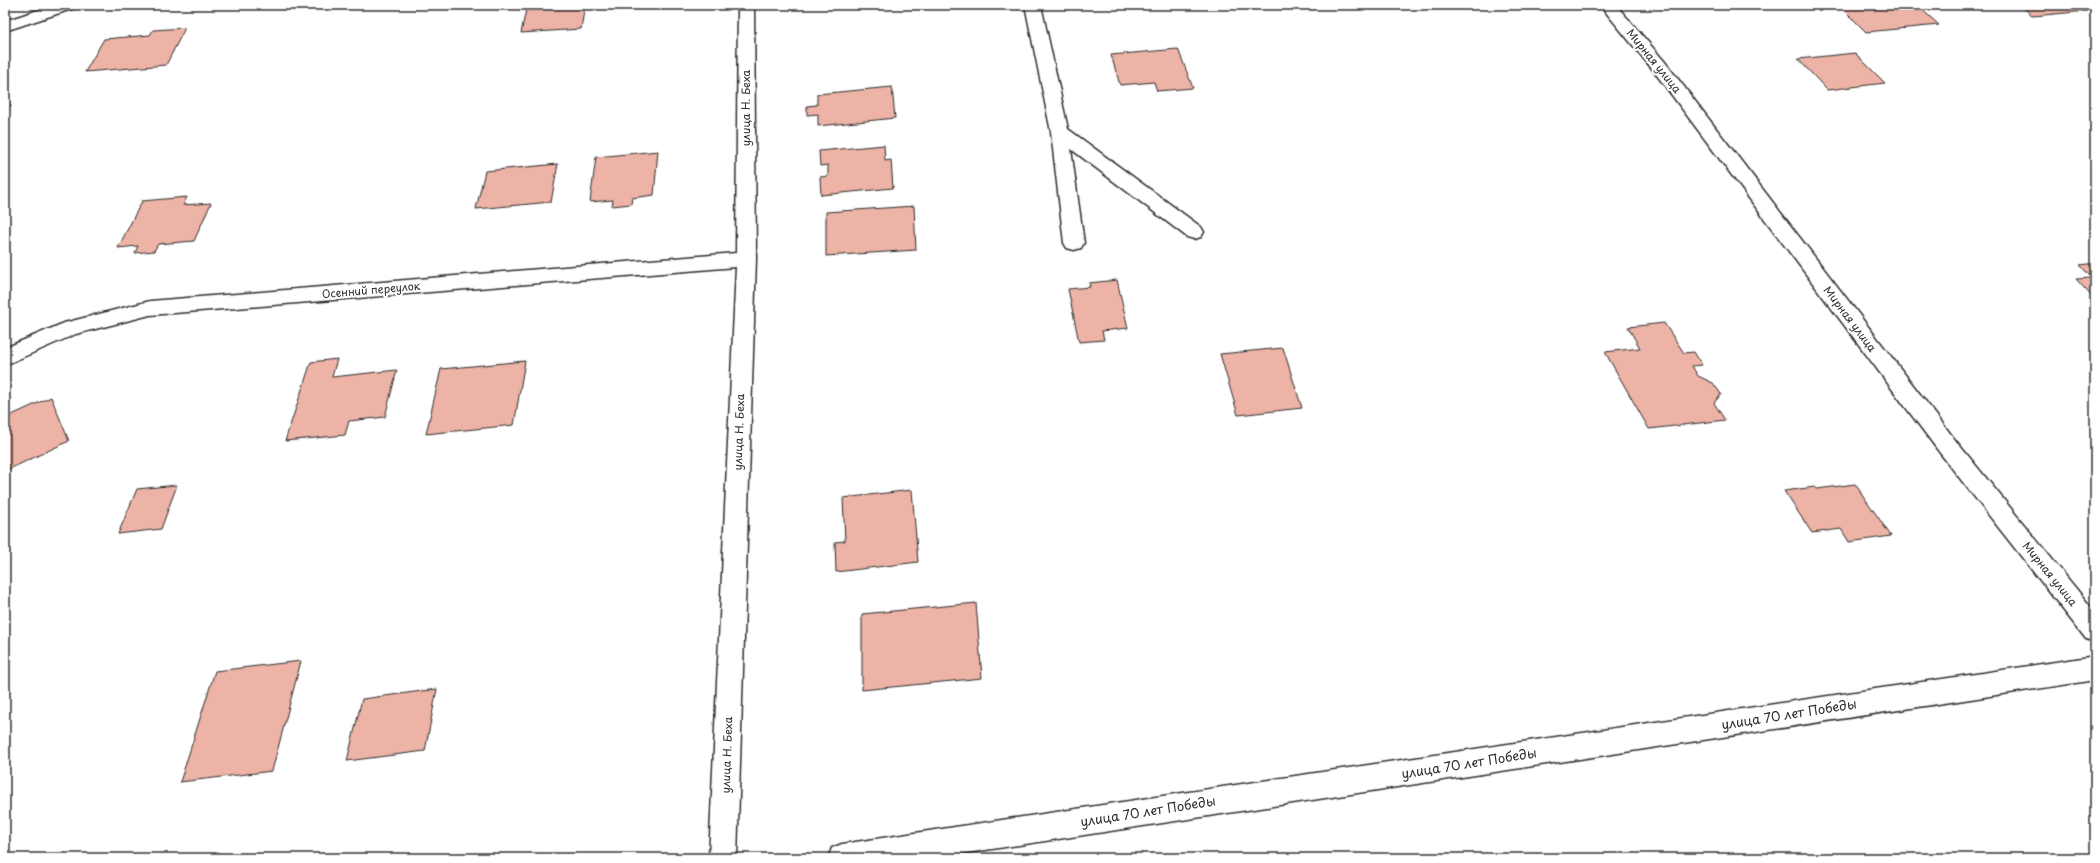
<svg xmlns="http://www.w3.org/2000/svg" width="2100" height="863" viewBox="0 0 2100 863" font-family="'Playpen Sans',sans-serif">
	<rect width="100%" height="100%" fill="#fff"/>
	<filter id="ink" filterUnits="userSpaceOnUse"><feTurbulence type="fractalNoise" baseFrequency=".025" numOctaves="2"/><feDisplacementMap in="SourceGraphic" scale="8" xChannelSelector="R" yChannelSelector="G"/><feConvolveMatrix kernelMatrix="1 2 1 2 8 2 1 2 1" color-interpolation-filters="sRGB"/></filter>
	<g filter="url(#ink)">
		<!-- building -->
		<path fill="#edb3a6" stroke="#2b2b2b" d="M527,5H585L581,29L521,33Z
			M1839,5H1917L1939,25L1866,32Z
			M2020,5H2079L2087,11L2033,16Z
			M185,28L166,65L85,72L104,39L150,35L153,30Z
			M1178,49L1193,88L1157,91L1154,82L1120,85L1111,55Z
			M1855,53L1885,83L1827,90L1798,59Z
			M892,87L895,118L818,126V114L807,115V106L817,105V94Z
			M5,94L11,106L5,108Z
			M884,145L885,161L891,160L893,188L821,195L820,177L828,176V165L820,166L819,151Z
			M658,151L654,195L632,198L631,204L612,206L613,200L590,202L596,157Z
			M558,164L551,202L476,209L485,171Z
			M187,197L183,205L211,203L194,241L158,244L154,251L135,253L138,246L118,248L142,201Z
			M914,206L916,250L826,256V212Z
			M2095,263V300L2076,279L2092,278L2080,265Z
			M1117,280L1128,328L1102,331L1104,340L1079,342L1068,289L1090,287L1089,283Z
			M1664,323L1684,353L1694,352L1702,365L1692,366L1698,376L1713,383L1721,394L1714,403L1725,420L1649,429L1605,352L1640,348L1628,327Z
			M1283,348L1302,408L1238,415L1220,354Z
			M337,359L332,377L397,370L385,417L349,421L345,435L285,441L311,362Z
			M525,361L514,425L426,434L441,369Z
			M51,397L69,441L5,471V418Z
			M1855,484L1891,536L1849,542L1841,529L1812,533L1784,491L1815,487L1817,489Z
			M177,485L161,529L118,534L137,489Z
			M912,490L918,562L836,572L835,542L845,541L843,498Z
			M976,603L982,678L862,690V614Z
			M301,661L272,771L180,782L215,671Z
			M437,689L425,751L347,761L362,699Z"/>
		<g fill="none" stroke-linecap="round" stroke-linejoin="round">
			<!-- service casing -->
			<g stroke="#2b2b2b" stroke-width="3">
				<path id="service" d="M1025,5H1041L1068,129L1201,227L1204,232L1201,237L1194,239L1187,237L1071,149L1084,243L1081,248L1074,250L1067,248L1064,243L1051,132Z"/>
			</g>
			<!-- minor casing -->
			<g stroke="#2b2b2b" stroke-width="3">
				<path id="minor" d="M53,5H77L75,8L5,31V21Z
					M738,5H754L756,259L737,858H709L736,267L150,315L76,334L5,365V348L64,323L150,301L736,253Z
					M2095,656V680L934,858H828L832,848L842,844Z"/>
			</g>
			<!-- tertiary casing -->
			<g stroke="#2b2b2b" stroke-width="3">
				<path id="tertiary" d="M1600,5H1616L1665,62L1956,441L2095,612V642L2086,639L1940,453L1653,70Z"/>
			</g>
			<!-- service -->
			<use href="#service" fill="#fff" fill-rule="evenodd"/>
			<!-- minor -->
			<use href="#minor" fill="#fff" fill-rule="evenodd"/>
			<!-- tertiary -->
			<use href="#tertiary" fill="#fff" fill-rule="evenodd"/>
		</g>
	</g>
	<g text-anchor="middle" stroke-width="4" stroke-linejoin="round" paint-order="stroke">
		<!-- street labels -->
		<g font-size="11" fill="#2b2b2b" stroke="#fff">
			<text transform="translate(1654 61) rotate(51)" y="4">Мирная улица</text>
			<text transform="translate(746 108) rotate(-90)" y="4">улица Н. Беха</text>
			<text transform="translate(371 290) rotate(-5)" y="4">Осенний переулок</text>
			<text transform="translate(1850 319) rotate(53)" y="4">Мирная улица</text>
			<text transform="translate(739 432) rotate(-88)" y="4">улица Н. Беха</text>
			<text transform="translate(2050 574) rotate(51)" y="4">Мирная улица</text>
			<text transform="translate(727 755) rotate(-88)" y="4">улица Н. Беха</text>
		</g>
		<!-- near-street labels -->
		<g font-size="13" fill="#2b2b2b" stroke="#fff">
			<text transform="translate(1789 714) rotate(-9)" y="5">улица 70 лет Победы</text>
			<text transform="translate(1469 763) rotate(-9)" y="5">улица 70 лет Победы</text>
			<text transform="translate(1148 811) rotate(-9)" y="5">улица 70 лет Победы</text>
		</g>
	</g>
	<!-- margin -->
	<rect width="2100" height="863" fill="none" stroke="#fff" stroke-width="20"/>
	<rect x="10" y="10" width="2080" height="843" fill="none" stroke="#2b2b2b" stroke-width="1.5" filter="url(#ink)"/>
</svg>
